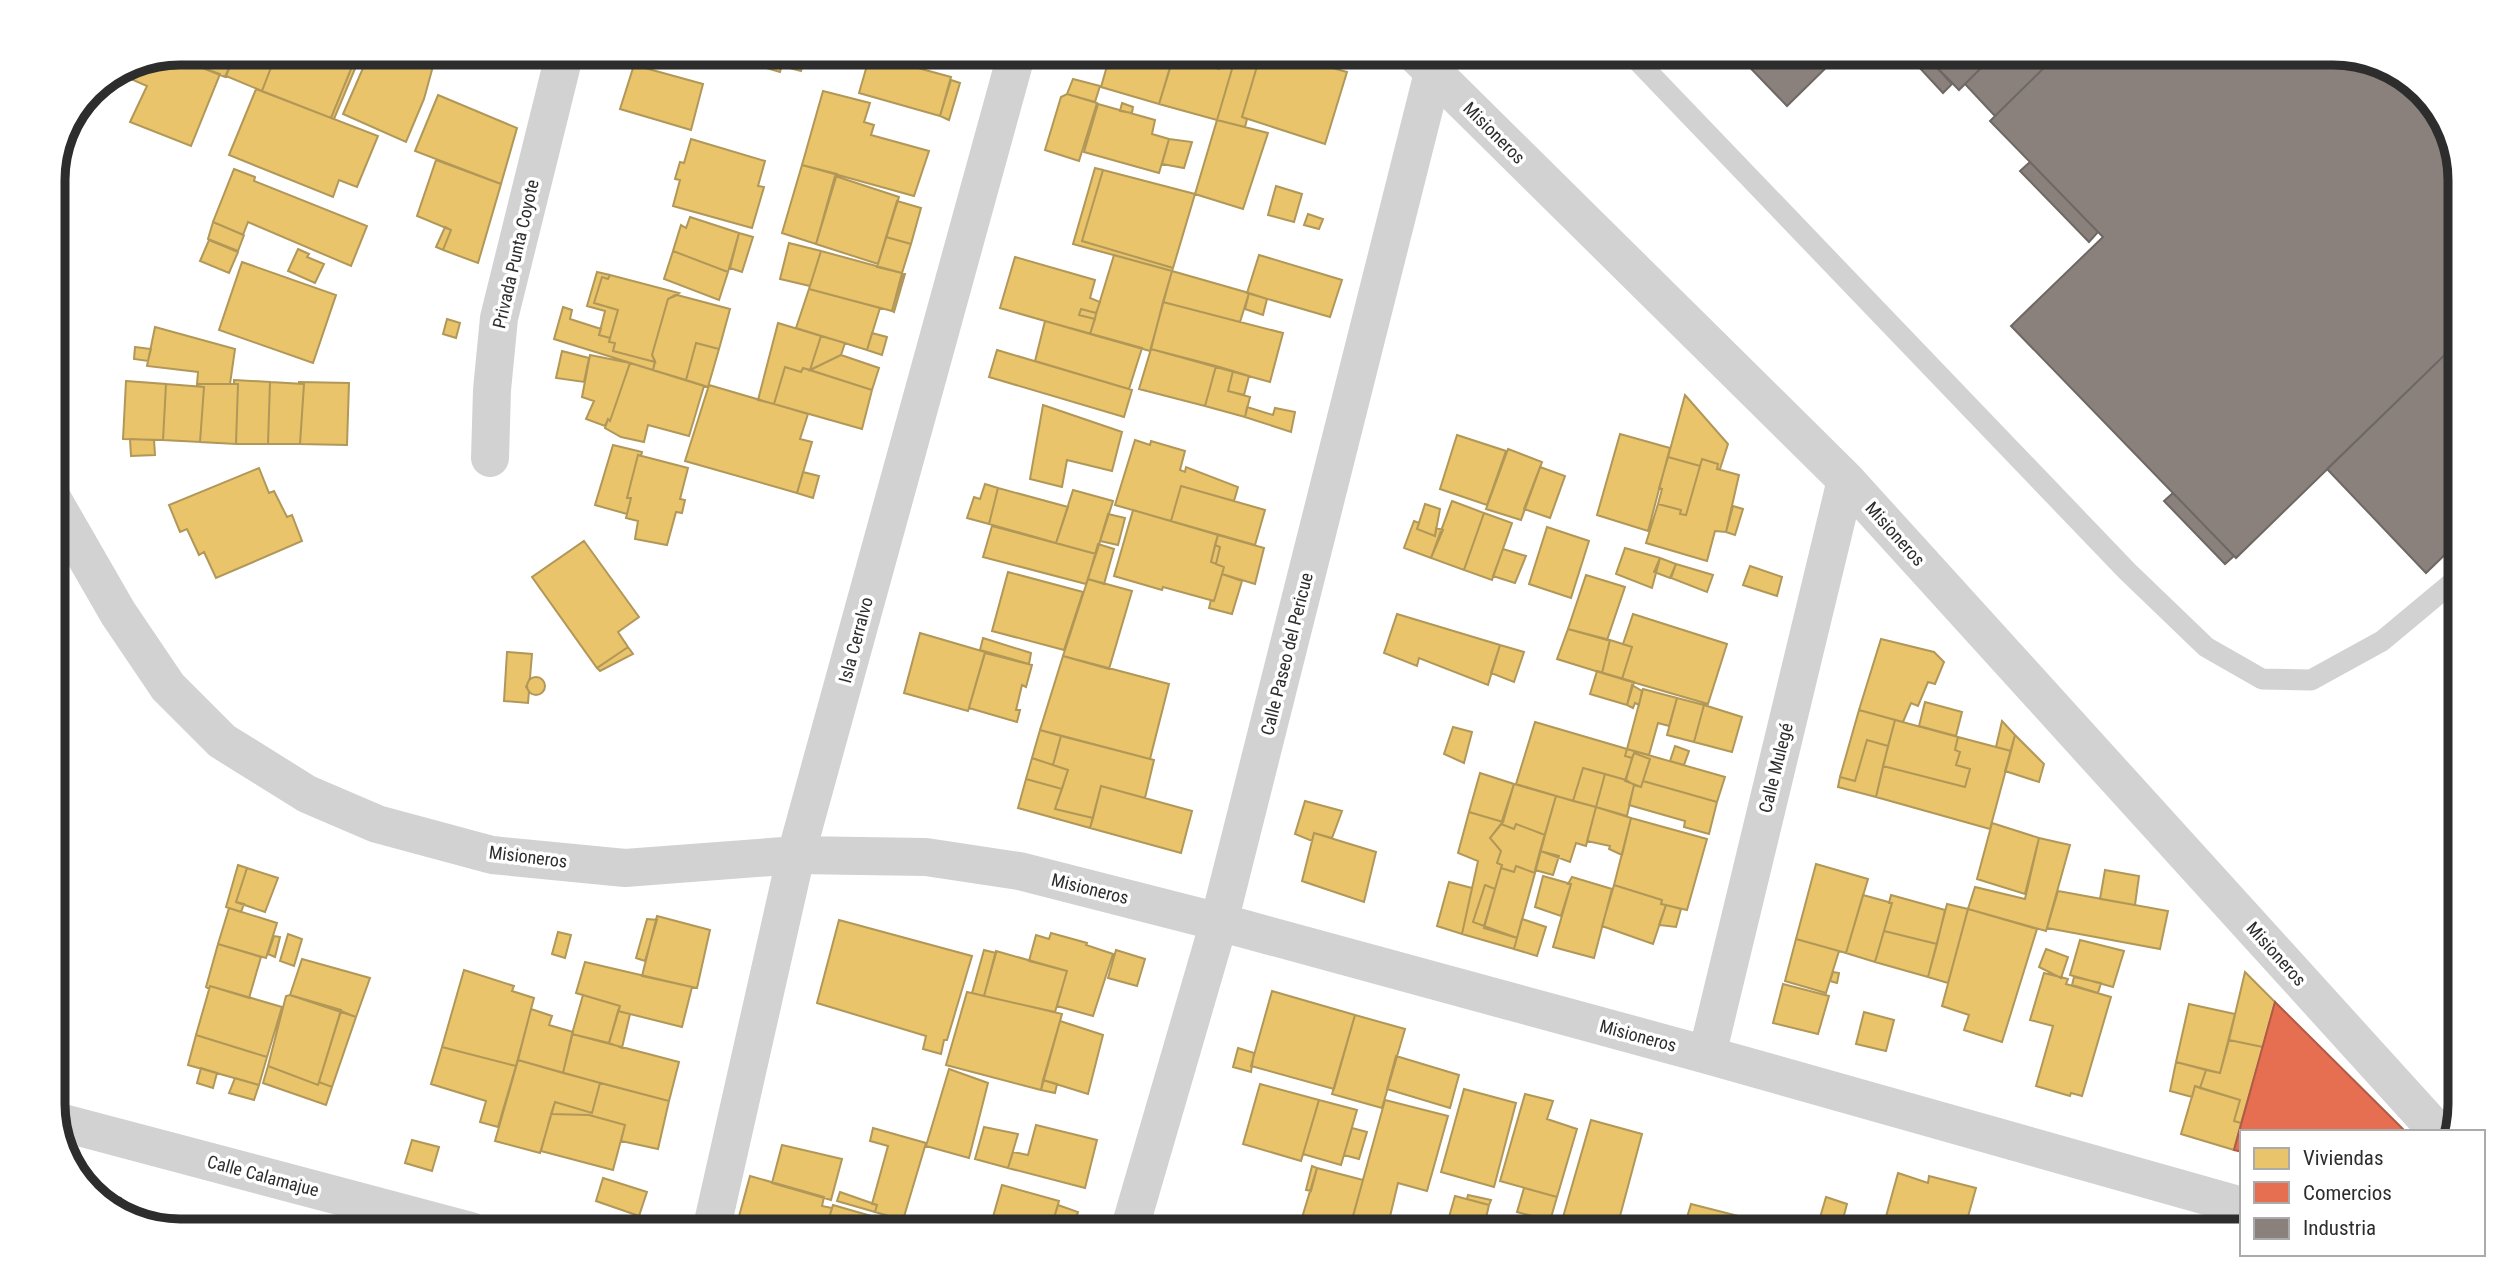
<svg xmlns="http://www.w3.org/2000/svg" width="2513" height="1284" viewBox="0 0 2513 1284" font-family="'Roboto Condensed',sans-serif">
	<rect width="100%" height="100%" fill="#fff"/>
	<!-- homes -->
	<path fill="#e9c46a" stroke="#b19758" stroke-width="2" d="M236,52H277L262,91L226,76Z
		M236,52L225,77L182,60L184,56L177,53Z
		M277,52H358L331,118L262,91Z
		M358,52H362L334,119L331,118Z
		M370,52H399L433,66L424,99L406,142L343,114Z
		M742,52H785L780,72L740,60Z
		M785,52H806L801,71L782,66Z
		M1111,52H1175L1159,104L1101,87Z
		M1237,52L1261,53L1242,117L1247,119L1245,127L1217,120Z
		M1268,52H1303L1300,63Z
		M1261,53L1302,64L1303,60L1347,72L1325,144L1242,117Z
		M1174,54L1219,69L1223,55L1235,59L1217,120L1159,104Z
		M169,55L220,74L191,146L130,122L147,86L124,76L130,64Z
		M870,55L951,77L940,116L859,93Z
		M634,65L703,84L691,130L620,109Z
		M1073,79L1100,86L1095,102L1067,94Z
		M951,80L960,83L949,120L940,116Z
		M256,89L378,136L357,187L339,180L333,197L229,155Z
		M823,91L870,103L864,122L874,125L871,135L929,151L914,196L802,165Z
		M1067,94L1097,103L1079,161L1045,150L1061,97Z
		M438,95L517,128L501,184L415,151Z
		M1122,103L1133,107L1132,113L1120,111Z
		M1098,104L1155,120L1152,134L1169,139L1159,173L1084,152Z
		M1217,120L1268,133L1243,209L1195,194Z
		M691,139L765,161L758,186L764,187L752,228L673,206L680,180L675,179L680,162L684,163Z
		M1169,139L1192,142L1184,168L1162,164Z
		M436,160L501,184L478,263L443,250L451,230L417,216Z
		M802,165L837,174L816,244L782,233Z
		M1095,168L1103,170L1082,241L1173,268L1172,271L1073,244Z
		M234,169L255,177L254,181L367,226L351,266L248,222L243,235L213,222Z
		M1103,170L1195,194L1173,268L1082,241Z
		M835,176L899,197L878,264L816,244Z
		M1276,186L1302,194L1294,222L1268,215Z
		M897,201L921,208L911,244L886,237Z
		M1308,214L1323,219L1319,229L1304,225Z
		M690,217L739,233L728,272L673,251L681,225L686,228Z
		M213,222L244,235L238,251L208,239Z
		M445,227L451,230L443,250L436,247Z
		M739,233L753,237L742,272L730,268Z
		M886,237L911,244L902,273L877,267Z
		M209,240L238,252L229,273L200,261Z
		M789,243L821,251L810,286L780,279Z
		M298,249L309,254L307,257L324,264L315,283L288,271Z
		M673,251L728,272L719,300L664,279Z
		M821,251L902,273L892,311L809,289Z
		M1114,255L1172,271L1150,351L1090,334Z
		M1259,255L1342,280L1330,317L1247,293Z
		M1015,257L1095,280L1090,298L1100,302L1096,313L1081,309L1079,315L1095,319L1090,334L1000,308Z
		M242,262L336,295L313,363L219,330Z
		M1172,271L1249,293L1240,322L1163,302Z
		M597,272L610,275L608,279L602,277L594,303L618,310L610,338L599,335L605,311L587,306Z
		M903,274H905L894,312L892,311Z
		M610,275L679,293L668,299L652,355L655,362L613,351L615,343L609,342L618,310L594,303L602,277L608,279Z
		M809,289L880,308L867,350L796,328Z
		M1249,293L1267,299L1263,315L1245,309Z
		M677,295L730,309L719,349L696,343L686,380L653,370L655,361L652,355L668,299Z
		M1163,302L1283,333L1270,382L1151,349Z
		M563,307L572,310L570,319L601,329L599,335L610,338L609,342L615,343L613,351L655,362L653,370L554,339Z
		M1081,309L1096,313L1095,319L1079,315Z
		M447,319L460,323L456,338L443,334Z
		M1045,321L1142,348L1129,389L1035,361Z
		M778,323L821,336L810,370L803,368L801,372L785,367L774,404L758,400Z
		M155,327L235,349L230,384H197L198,372L147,366Z
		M872,333L887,337L882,355L867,350Z
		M821,336L845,343L841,355L810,370Z
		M696,343L719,349L708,387L686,380Z
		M135,347L151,349L148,361L134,359Z
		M1151,349L1216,366L1205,406L1139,389Z
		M997,350L1132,390L1124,417L989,377Z
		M562,351L589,358L584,382L556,378Z
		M590,355L630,363L610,421L608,419L605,426L586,419L594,401L582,397Z
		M841,355L879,368L872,390L810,370Z
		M630,363L704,386L689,436L648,425L644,442L621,437L605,428L608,419L610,421Z
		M1216,366L1233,371L1228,391L1250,397L1245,417L1205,406Z
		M785,367L801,372L803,368L872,390L862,429L774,404Z
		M1233,371L1249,376L1244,395L1228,391Z
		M234,380L270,382L268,444H236L238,384H234Z
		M126,381L166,384L163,440L123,439Z
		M270,382L304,384L300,444H268Z
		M299,382L349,383L347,445L300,444L304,384H299Z
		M166,384L204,387L200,442L163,440Z
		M197,384H238L236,444L200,442L204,387L197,386Z
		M709,385L808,414L800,439L812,442L797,493L685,461Z
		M1685,395L1728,444L1720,469H1717L1718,464L1702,459L1700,466L1668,457Z
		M1043,405L1122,432L1112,471L1067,460L1062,487L1030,479Z
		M1247,407L1273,415L1275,408L1295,412L1291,432L1245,417Z
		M1620,434L1670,448L1648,531L1597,515Z
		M1457,435L1506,451L1487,505L1440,489Z
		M130,439L154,440L155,455L131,456Z
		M1135,440L1150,445L1151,441L1185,451L1180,470L1185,472L1186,467L1238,487L1234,501L1181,486L1171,521L1115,505Z
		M613,445L642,452L641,456L638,455L627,498H631L627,514L595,505Z
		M1508,449L1542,462L1521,520L1486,509Z
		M638,455L688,468L680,499L685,500L682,513L676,512L667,545L635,539L638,521L626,518L631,498H627Z
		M1668,457L1700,466L1686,515L1680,514L1681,510L1658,504L1662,489L1659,488Z
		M1702,459L1718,464L1717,469L1739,475L1726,532L1715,531L1707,561L1646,543L1658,504L1681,510L1680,514L1686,515Z
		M1540,467L1565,476L1550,518L1524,509Z
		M259,468L269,493L274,491L287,517L292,515L302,541L216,578L204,552L199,555L187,529L180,532L169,505Z
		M803,472L819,476L813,498L797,493Z
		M985,484L998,488L989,524L967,518L974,497L980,499Z
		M1181,486L1265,510L1255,545L1171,521Z
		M998,488L1068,507L1056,543L989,524Z
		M1073,490L1113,501L1096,554L1056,543Z
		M1452,501L1484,513L1464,570L1431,558Z
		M1425,504L1440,509L1435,536L1417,529Z
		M1733,506L1743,509L1735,535L1726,532Z
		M1133,510L1218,535L1211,562L1224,567L1214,601L1163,587L1162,590L1114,576Z
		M1484,513L1512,523L1492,580L1464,570Z
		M1108,514L1125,518L1118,545L1100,541Z
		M1414,521L1419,523L1417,529L1435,536L1436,528L1443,530L1431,558L1404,548Z
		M992,526L1096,554L1086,584L983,557Z
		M1547,527L1589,541L1571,598L1529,584Z
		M1218,535L1264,548L1255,584L1222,574L1224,567L1216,564L1220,547L1215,545Z
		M584,541L639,617L618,632L628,647L597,668L532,577Z
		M1098,544L1114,549L1104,584L1088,579Z
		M1215,545L1220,547L1216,564L1211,562Z
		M1625,548L1660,558L1652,588L1616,574Z
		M1503,549L1526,556L1515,583L1493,576Z
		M1660,558L1676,564L1670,578L1654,572Z
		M1676,564L1713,575L1707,592L1671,578Z
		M1750,566L1782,577L1777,596L1743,585Z
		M1008,572L1083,592L1064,650L992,631Z
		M1222,574L1242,581L1232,614L1209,608L1211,600L1214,601Z
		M1586,575L1625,587L1607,640L1568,629Z
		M1088,579L1132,591L1109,669L1063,656Z
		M1397,614L1500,645L1488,685L1419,658L1417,666L1384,653Z
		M1633,614L1727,644L1708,704L1622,679L1632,647L1623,644Z
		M1568,629L1610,640L1602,673L1557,659Z
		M920,633L985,652L968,711L904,693Z
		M983,638L1031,653L1029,664L980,650Z
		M1881,639L1934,652L1944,662L1935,684L1928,682L1918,706L1911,703L1903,722L1859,710Z
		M1610,640L1632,647L1622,679L1602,673Z
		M1500,645L1524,652L1514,682L1491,673Z
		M628,647L633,654L600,671L597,668Z
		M507,652L532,654L530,678L526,687L529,691L528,703L504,701Z
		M985,653L1032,665L1026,687L1022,685L1016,710H1020L1017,722L969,708Z
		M1063,656L1169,684L1150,759L1040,730Z
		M1597,671L1634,682L1627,705L1590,694Z
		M527 686a9 9 0 1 1 18 0a9 9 0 1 1-18 0Z
		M1632,685L1642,691L1639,705L1635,703L1633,708L1627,705Z
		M1643,689L1677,698L1669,726L1658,723L1649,755L1627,749Z
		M1677,698L1704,705L1694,742L1667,735Z
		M1925,702L1962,712L1956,736L1919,726Z
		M1704,705L1742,717L1732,752L1694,742Z
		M1859,710L1895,720L1888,746L1867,740L1855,781L1840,777Z
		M1895,720L1958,737L1955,750L1960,752L1956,765L1970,769L1965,787L1883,766Z
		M2002,721L2015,735L2011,751L1996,747Z
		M1535,722L1627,749L1625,756L1632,758L1626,780L1583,768L1573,801L1516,784Z
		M1453,727L1472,732L1464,763L1444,754Z
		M1040,730L1061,736L1053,765L1032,758Z
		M2015,735L2044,764L2039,782L2005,771Z
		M1061,736L1154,760L1145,798L1101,786L1093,818L1055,809L1068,770L1053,765Z
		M1958,737L2011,751L1990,829L1876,797L1883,766L1965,787L1970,769L1956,765L1960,752L1955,750Z
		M1867,740L1888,746L1876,797L1838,787L1840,777L1855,781Z
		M1675,746L1689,751L1684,765L1670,761Z
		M1627,749L1725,777L1717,802L1643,781L1650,759L1634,753L1632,758L1625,756Z
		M1634,753L1650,759L1641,787L1625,781Z
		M1032,758L1068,770L1062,789L1026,779Z
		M1583,768L1605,774L1596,807L1573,801Z
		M1480,773L1514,784L1503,822L1469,812Z
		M1605,774L1626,780L1634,785L1627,816L1596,807Z
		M1026,779L1062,789L1055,809L1093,818L1090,828L1018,808Z
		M1643,781L1717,802L1709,834L1684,827L1685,821L1629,805L1634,785L1641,787Z
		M1514,784L1556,796L1545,835L1516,824L1514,829L1501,824Z
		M1101,786L1192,811L1181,853L1090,828Z
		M1556,796L1596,807L1586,846L1576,843L1570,862L1540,851Z
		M1305,801L1342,811L1332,838L1314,833L1312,841L1295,834Z
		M1596,807L1631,818L1622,855L1609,849L1610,846L1587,841Z
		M1469,812L1503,822L1490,838L1501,851L1497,863L1502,865L1495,889L1485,885L1473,922L1517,938L1514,949L1462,934L1478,861L1458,853Z
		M1631,818L1707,839L1687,910L1661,904L1662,900L1614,885Z
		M1992,823L2039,838L2025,894L1977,879Z
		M1501,824L1514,829L1516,824L1545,835L1535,873L1516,866L1514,872L1501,868L1502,865L1497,863L1501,851L1490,838Z
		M1314,833L1376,852L1364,902L1302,881Z
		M2039,838L2070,845L2046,931L1968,909L1975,887L2025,899Z
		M1540,851L1559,856L1553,875L1535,870Z
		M1816,864L1868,879L1846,953L1796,939Z
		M238,865L247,868L236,902L244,904L241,912L226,907Z
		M1516,866L1535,873L1517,938L1484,928L1501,868L1514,872Z
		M247,868L278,878L265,912L236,902Z
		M2105,870L2139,876L2135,905L2100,899Z
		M1543,876L1571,884L1561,916L1535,907Z
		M1572,877L1612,889L1594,958L1553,947L1571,884H1568Z
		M1449,882L1472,888L1462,934L1437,926Z
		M1485,885L1495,889L1484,926L1473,922Z
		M1614,885L1662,900L1661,904L1666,905L1653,944L1602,926Z
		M2058,891L2168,911L2160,949L2047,928Z
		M1863,895L1892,903L1875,962L1846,953Z
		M1891,895L1945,910L1937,944L1884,931L1892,903H1889Z
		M1947,904L1968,909L1948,983L1928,977Z
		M1666,905L1681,909L1676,927L1659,925Z
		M229,908L277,923L266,958L218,944Z
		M1968,909L2037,929L2002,1042L1964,1030L1969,1015L1942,1006Z
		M657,916L710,930L697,988L642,976Z
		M647,919L657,920L645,961L636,958Z
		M1522,919L1546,927L1537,956L1514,949Z
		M839,920L972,956L947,1040H944L941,1054L923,1049L926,1036L817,1003Z
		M1884,931L1937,944L1928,977L1875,962Z
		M558,932L571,935L565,958L552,954Z
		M1051,933L1087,943L1086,945L1113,954L1093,1016L1057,1006L1067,971L1029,961L1036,935L1049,939Z
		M288,934L302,939L294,966L280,961Z
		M274,936L280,937L275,957L268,954Z
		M1796,939L1839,951L1826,993L1785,981Z
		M2080,940L2124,951L2113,987L2070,975Z
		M218,944L261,957L249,998L210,986L209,989L206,987Z
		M2046,949L2068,957L2061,978L2039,967Z
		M984,950L996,953L984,996L972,993Z
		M1116,950L1145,959L1137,986L1108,978Z
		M996,951L1067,971L1055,1012L984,996Z
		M302,959L370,978L356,1017L290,995Z
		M585,962L692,987L682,1027L618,1011L620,1006L576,993Z
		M464,970L514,986L512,991L534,998L516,1066L442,1047Z
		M1833,972L1839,973L1837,983L1830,981Z
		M2245,972L2275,1002L2263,1047L2229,1040Z
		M2044,973L2068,979L2066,984L2111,997L2082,1096L2071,1093L2070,1096L2036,1086L2053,1026L2030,1020Z
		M2074,977L2101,983L2098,993L2072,985Z
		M1783,984L1829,996L1818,1034L1773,1023Z
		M210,986L282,1007L267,1057L196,1035Z
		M1272,991L1355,1015L1334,1089L1251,1066Z
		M967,992L1062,1014L1041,1090L946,1065Z
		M290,995L341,1010L318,1085L268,1066L286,996Z
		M583,995L620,1006L609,1043L572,1034Z
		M2189,1004L2235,1014L2220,1073L2176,1062Z
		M531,1009L552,1016L549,1025L573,1032L563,1073L518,1060Z
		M341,1011L356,1017L332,1087L319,1082Z
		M618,1011L630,1014L622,1048L609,1043Z
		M1864,1012L1894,1020L1886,1051L1856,1044Z
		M1355,1015L1405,1029L1382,1108L1332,1094Z
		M1060,1021L1103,1035L1088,1094L1043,1080Z
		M572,1034L679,1062L669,1101L563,1073Z
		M196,1035L267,1057L259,1085L188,1065Z
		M2229,1040L2263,1047L2241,1123L2234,1121L2240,1100L2200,1088L2206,1070L2220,1073Z
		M442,1047L516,1066L498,1127L480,1122L486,1101L431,1084Z
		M1238,1048L1254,1053L1251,1072L1233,1067Z
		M1396,1056L1459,1075L1450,1108L1387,1089Z
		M518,1060L600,1083L592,1113L555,1102L540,1153L495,1141Z
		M2176,1062L2206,1070L2200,1088L2195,1086L2192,1097L2170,1091Z
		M268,1066L318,1085L319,1082L332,1087L326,1105L263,1083Z
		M201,1068L217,1073L213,1088L197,1083Z
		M949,1069L988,1083L969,1158L926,1146Z
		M235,1078L259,1085L254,1100L229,1093Z
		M1043,1080L1057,1084L1055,1093L1041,1090Z
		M600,1083L669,1101L658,1149L621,1141L625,1125L589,1115L551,1114L555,1102L592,1113Z
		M1260,1084L1319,1100L1301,1161L1243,1144Z
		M2195,1086L2240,1100L2234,1121L2241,1123L2234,1150L2181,1134Z
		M1464,1089L1516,1103L1494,1187L1441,1172Z
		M1525,1094L1553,1101L1547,1119L1577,1129L1557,1197L1500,1181Z
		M1319,1100L1357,1110L1341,1165L1303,1154Z
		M1385,1100L1448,1116L1427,1191L1398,1183L1388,1225L1353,1216Z
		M551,1114L589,1115L625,1125L613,1170L541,1151Z
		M1591,1120L1642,1134L1616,1231H1559Z
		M1036,1125L1097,1140L1085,1188L1008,1168L1013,1152L1028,1155Z
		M984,1127L1018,1134L1008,1168L975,1159Z
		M873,1128L926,1143L903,1220L875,1212L877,1205L872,1204L888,1146L870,1141Z
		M1352,1128L1367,1132L1359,1159L1344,1155Z
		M412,1140L439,1147L432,1171L405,1163Z
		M782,1145L842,1159L831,1200L772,1183Z
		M1312,1166L1317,1168L1311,1191L1306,1190Z
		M1317,1168L1363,1180L1349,1231H1298Z
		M1898,1173L1928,1183L1929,1176L1976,1188L1964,1231H1882Z
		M750,1176L824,1197L822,1206L832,1208L825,1231H770L761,1229L760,1231H735Z
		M603,1178L647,1192L639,1216L596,1201Z
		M1002,1185L1059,1201L1050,1231H989Z
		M1524,1188L1557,1197L1550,1221L1517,1212Z
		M99,1191L121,1198L117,1212L97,1195Z
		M840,1192L877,1205L875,1212L837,1201Z
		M1468,1195L1491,1200L1489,1205L1467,1199Z
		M1455,1196L1489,1205L1483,1231H1445Z
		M1826,1197L1847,1204L1843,1219L1883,1230L1882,1231H1855L1819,1221Z
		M1691,1204L1750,1219L1747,1231H1683Z
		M833,1205L885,1220L886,1215L903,1220L900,1231H825Z
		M1058,1205L1078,1212L1072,1231H1050Z
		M972,1219L991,1225L989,1231H967Z
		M1190,1219L1228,1229L1227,1231H1186Z
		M1819,1221L1855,1231H1816Z
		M2063,1221L2109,1231H2061Z"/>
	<!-- shops -->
	<path fill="#e76f51" stroke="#af5b46" stroke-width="2" d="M2275,1002L2406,1132H2242V1152L2234,1150Z"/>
	<!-- industry -->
	<path fill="#8a817c" stroke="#6e6864" stroke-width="2" d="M1735,52H1842L1787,106Z
		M1905,52H1922L1952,84L1943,93Z
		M1922,52H1997L1959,90Z
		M1997,52H2060L1995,116L1965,84Z
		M2060,52H2333L2389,65L2439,110L2460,172V340L2236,558L2011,326L2103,237L1990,121Z
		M2030,162L2098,232L2089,242L2020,171Z
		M2460,340V540L2426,573L2327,469Z
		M2173,493L2234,556L2225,564L2164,501Z"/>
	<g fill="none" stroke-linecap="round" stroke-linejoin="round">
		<!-- service -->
		<path stroke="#d2d2d2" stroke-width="21" d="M1629,52L2127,571L2206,647L2262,679L2311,680L2382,641L2460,576"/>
		<!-- minor -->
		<path stroke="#d2d2d2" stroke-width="38" d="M1413,52L1846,480L2438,1132
			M490,458L492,390L499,318L565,52
			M53,500L118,613L168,687L222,741L307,794L377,824L492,855L625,868L796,855L926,857L1019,871L1219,922L1707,1055L2242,1206
			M1707,1055L1846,480
			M56,1121L471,1231
			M711,1231L796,855L1017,52
			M1129,1231L1219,922L1433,73"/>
	</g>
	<g text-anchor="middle" stroke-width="7" stroke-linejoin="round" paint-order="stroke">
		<!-- street labels -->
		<g font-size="18" fill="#2d2d2d" stroke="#fff">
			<text transform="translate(1494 133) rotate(45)" y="6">Misioneros</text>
			<text transform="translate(516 254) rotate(-77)" y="6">Privada Punta Coyote</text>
			<text transform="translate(1895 534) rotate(48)" y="6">Misioneros</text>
			<text transform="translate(856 640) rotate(-75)" y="6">Isla Cerralvo</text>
			<text transform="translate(1287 654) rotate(-76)" y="6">Calle Paseo del Pericue</text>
			<text transform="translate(1776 768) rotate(-76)" y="6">Calle Mulegé</text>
			<text transform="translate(528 857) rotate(7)" y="6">Misioneros</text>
			<text transform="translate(1090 889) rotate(14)" y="6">Misioneros</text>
			<text transform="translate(2276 954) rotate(48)" y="6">Misioneros</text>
			<text transform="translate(1638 1036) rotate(15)" y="6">Misioneros</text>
			<text transform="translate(263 1176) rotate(15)" y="6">Calle Calamajue</text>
		</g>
	</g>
	<!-- crop -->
	<path d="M0 0H2513V1284H0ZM180 65H2333A115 115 0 0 1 2448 180V1104A115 115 0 0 1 2333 1219H180A115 115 0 0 1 65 1104V180A115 115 0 0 1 180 65Z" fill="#fff" fill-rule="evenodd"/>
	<path fill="none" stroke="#2d2d2d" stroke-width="9" d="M180 65H2333A115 115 0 0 1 2448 180V1104A115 115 0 0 1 2333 1219H180A115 115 0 0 1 65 1104V180A115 115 0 0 1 180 65Z"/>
	<!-- legend -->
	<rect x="2240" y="1130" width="245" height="126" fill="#ffffff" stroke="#ababab" stroke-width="2"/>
	<rect x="2254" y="1148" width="35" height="21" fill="#e9c46a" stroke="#ababab" stroke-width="2"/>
	<text x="2303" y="1165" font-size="21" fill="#2d2d2d">Viviendas</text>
	<rect x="2254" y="1182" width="35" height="21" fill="#e76f51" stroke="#ababab" stroke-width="2"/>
	<text x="2303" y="1200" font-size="21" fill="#2d2d2d">Comercios</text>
	<rect x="2254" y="1218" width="35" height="21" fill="#8a817c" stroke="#ababab" stroke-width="2"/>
	<text x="2303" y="1235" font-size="21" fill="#2d2d2d">Industria</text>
</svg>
